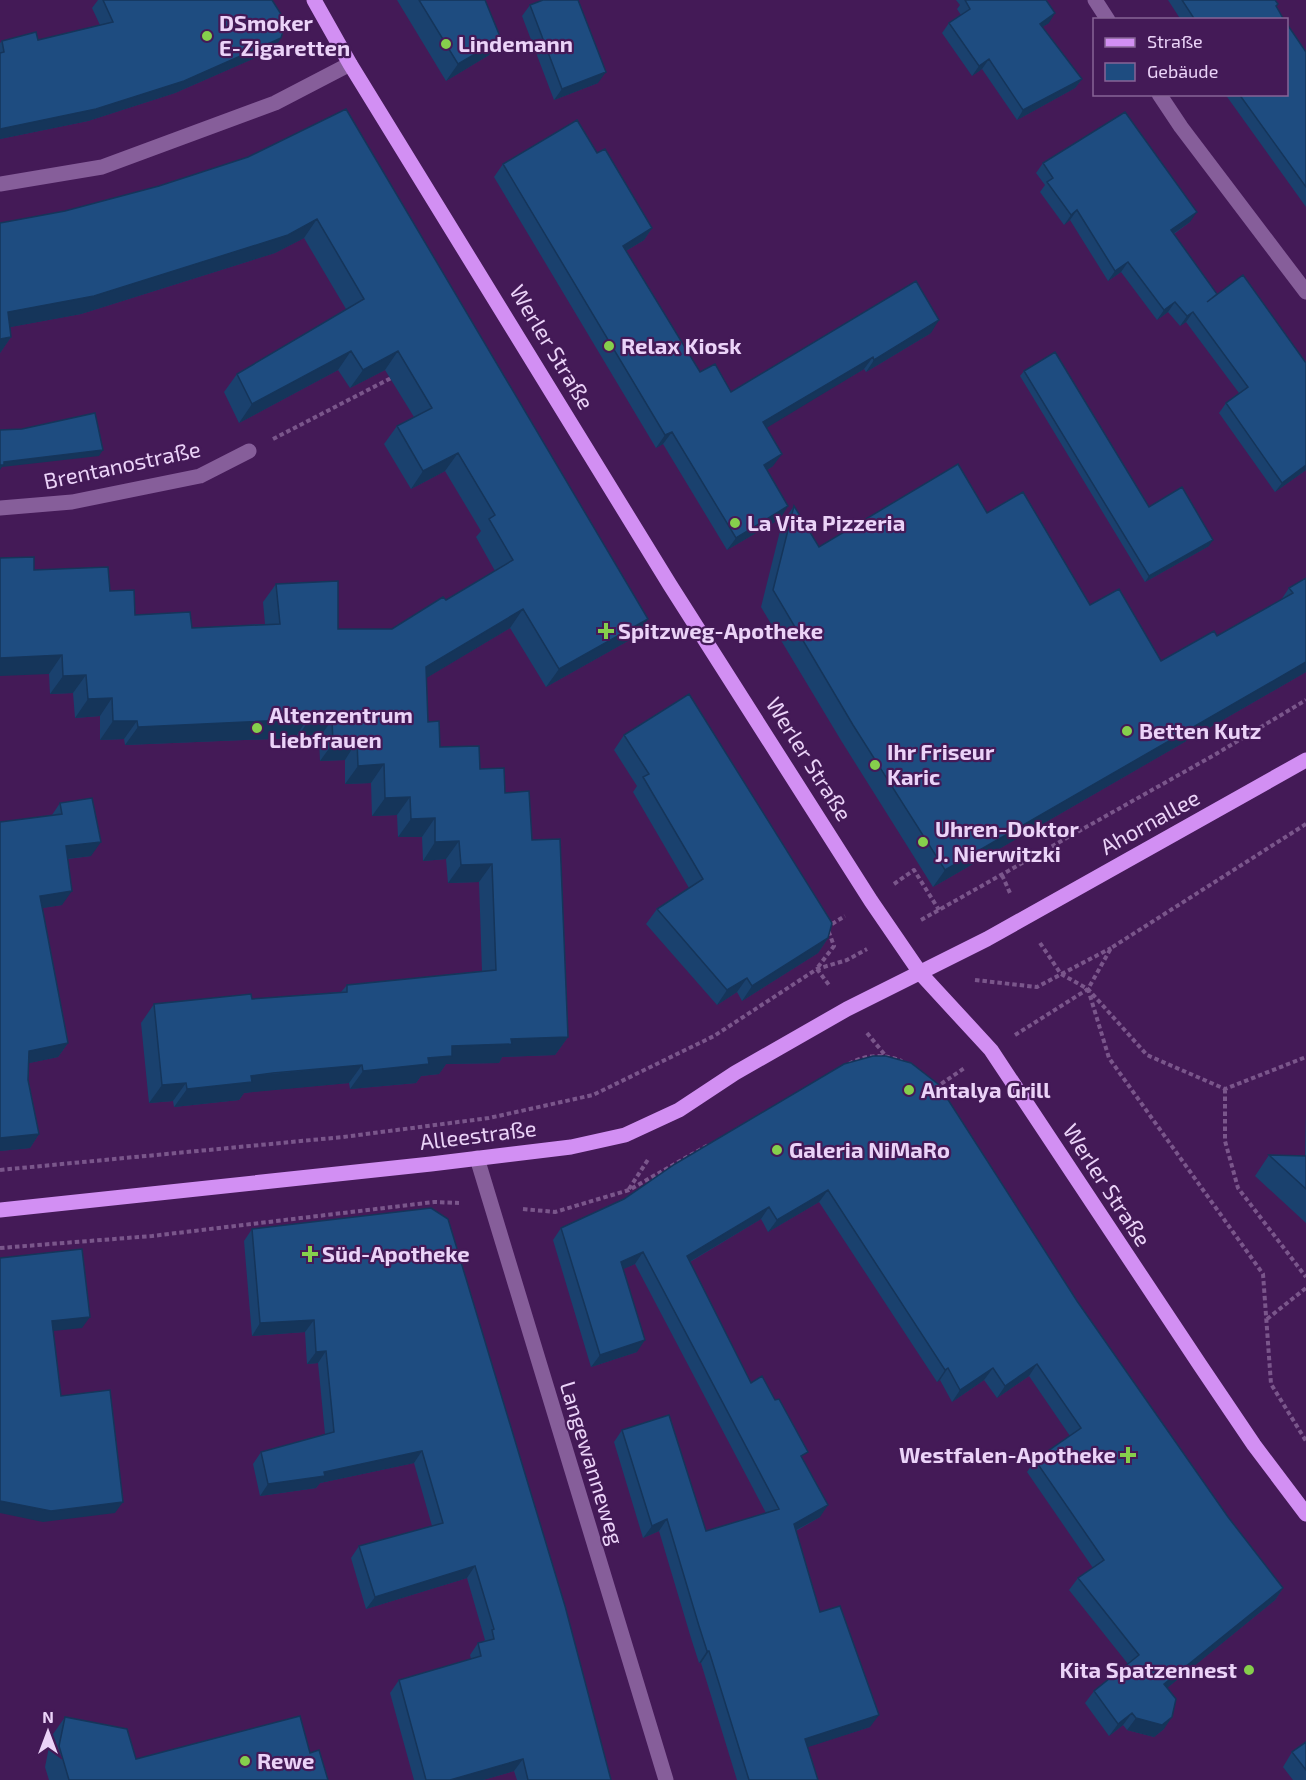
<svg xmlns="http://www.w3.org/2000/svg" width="1306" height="1780" viewBox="0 0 1306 1780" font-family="'Exo 2',sans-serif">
	<rect width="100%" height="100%" fill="#441a57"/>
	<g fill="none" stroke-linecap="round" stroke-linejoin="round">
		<!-- path -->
		<path stroke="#7a568b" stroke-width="4" stroke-dasharray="4.5 3" stroke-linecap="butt" d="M273,439L395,376
			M1306,824L1111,948L1088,989L1109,1058L1263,1274L1271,1384L1306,1441
			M1002,875L1010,893
			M894,884L914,870L939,910
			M921,920L1216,754L1306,700
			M1040,943L1061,974L1088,989L1147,1055L1225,1089L1306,1057
			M818,967L834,946L827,927L845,916
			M817,969L829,985
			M975,980L1037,987L1111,948
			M867,1033L885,1055
			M1015,1035L1088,989
			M849,1064C866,1054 884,1054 902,1061
			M935,1088L966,1067
			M1225,1089V1141L1238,1188L1306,1277
			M0,1170L343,1137L489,1118L593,1095L714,1036L817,969L847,960L867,949
			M629,1189L649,1158
			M523,1209L555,1212L629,1190L710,1144
			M0,1248L152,1236L434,1202L459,1203
			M1267,1319L1306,1288"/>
		<!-- minor -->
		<path stroke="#865e9a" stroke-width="15" d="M1095,0L1108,20
			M1159,94L1181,127L1306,292
			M0,184L102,167L275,103L350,64
			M0,508L72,502L200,476L249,451
			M477,1158L666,1780"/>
		<!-- major -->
		<path stroke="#d28ff3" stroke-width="15" d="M314,0L350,64L670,585L871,901L921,974L991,1050L1200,1365L1254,1445L1306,1514
			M0,1210L431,1164L571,1147L625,1135L679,1110L735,1073L847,1009L987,939L1306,760"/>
	</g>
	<!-- wall -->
	<path fill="#1a416e" d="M98,0H272L281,38L273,50L175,93L88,121L0,139V43L2,41L38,40L100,25L92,8Z
		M397,0H485L489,55L446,81Z
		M956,0H1046L1049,23L1042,27L1082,79L1075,88L1017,120L982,69L972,76L942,33L949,23L961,15L957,9L960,5Z
		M1168,0H1275L1278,4L1276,7L1284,20H1181Z
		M530,5L598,83L554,100L522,16Z
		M1293,35L1306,52V207L1225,94H1287Z
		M346,109L648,619L635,637L546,687L510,628L426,678L428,722L440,747L480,769L505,793L532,840L568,1037L555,1055L502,1057L499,1063L446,1064L439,1074L421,1076L416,1083L350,1089L349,1083L260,1091L244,1093L239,1100L174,1107L173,1101L149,1103L141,1023L154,1004L252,999L341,992L347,985L482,971L479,882L448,883L446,859L423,861L422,837H398L397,815L372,816L371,783L345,784V760L320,761L319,738L295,741V738L125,745L124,739L100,740V716L75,718L73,693L50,694L49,674L34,570L110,591L135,615L192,628L265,624L263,602L276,584L338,629H392L446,600L495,571L476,537L481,531L445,471L411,489L384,444L397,426L414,417L385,370L350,388L338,370L239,423L224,392L237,374L346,309L304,238L275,253L81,314L10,327L11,337L0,353V223L65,211L159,186L248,157Z
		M597,153L652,228L644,240L626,251L700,372L731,392L931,333L866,372L864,369L766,427L773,466L767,470L780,519L727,550L663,444L656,448L494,177L503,164Z
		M1043,163L1190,222L1174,234L1217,294L1306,363V470L1275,492L1219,413L1226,403L1239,393L1186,322L1180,326L1168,312L1157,320L1121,272L1108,281L1070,220L1064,225L1040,192L1045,185L1036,173Z
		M1024,371L1149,507L1209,546L1145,582L1020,376Z
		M794,506L819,547L987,513L1090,605L1161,661L1217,636L1281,600L1289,588L1306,578V672L933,887L842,742L761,607L782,523Z
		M624,735L828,938L818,953L742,1001L737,992L717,1005L646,924L657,909L689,888L633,792L637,786L614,750Z
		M60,803L91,856L68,859L62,905L42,908L68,1043L58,1057L29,1063L28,1080L39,1134L30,1148L0,1151L52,815Z
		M844,1064L1077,1301L1228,1517L1283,1588L1275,1600L1167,1688L1164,1729L1154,1737L1127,1730L1123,1725L1109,1736L1085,1703L1094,1691L1128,1664L1069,1590L1078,1578L1093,1568L1027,1472L1035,1460L1070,1436L1029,1376L997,1398L984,1380L952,1402L940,1380L937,1382L819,1202L768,1232L761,1219L690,1262L751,1383L803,1459L820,1517L796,1531L820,1612L870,1727L807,1747L818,1780H737L701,1663H699L691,1638L659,1531L643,1538L614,1442L622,1430L706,1531L766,1513L635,1264L623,1269L637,1352L591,1367L553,1240L561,1228L624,1199Z
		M1306,1112V1223L1255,1176L1269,1155L1305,1156Z
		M431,1208L611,1780H517L514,1771L483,1780H414L390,1693L399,1680L471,1659L470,1655L478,1643L483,1642L485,1640L467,1578L366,1609L351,1558L359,1546L432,1526L414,1463L320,1483L316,1488L260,1496L253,1464L261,1452L325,1434L318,1363L307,1364L305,1332L252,1336L244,1241L252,1229Z
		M65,1717L136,1759L310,1753L328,1780H49L45,1767L51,1737Z
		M1306,1742V1780H1293L1283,1767L1292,1752Z"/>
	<!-- shaded-wall -->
	<path fill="#15355a" d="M1055,13L1049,23L1033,33L1040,24Z
		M281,38L273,50L175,93L88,121L0,139V129Z
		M501,39L489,55L446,81L458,64Z
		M989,59L982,69L972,76L979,66Z
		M606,72L598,83L554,100L562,89Z
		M1082,79L1075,88L1017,120L1023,110Z
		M1077,210L1070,220L1064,225L1071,215Z
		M1197,212L1190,222L1164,240L1171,230Z
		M317,219L304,238L275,253L81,314L0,329L8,312Z
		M652,228L644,240L614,258L623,246Z
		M1128,262L1121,272L1108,281L1115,271Z
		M1175,302L1168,312L1157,320L1164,310Z
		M1193,312L1186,322L1180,326L1187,316Z
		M939,320L931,333L866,372L874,360Z
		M11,337L0,353V339Z
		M351,351L338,370L239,423L252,404Z
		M398,351L385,370L350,388L363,370Z
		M873,357L864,369L755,435L763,422Z
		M672,432L663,444L656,448L665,435Z
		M103,450L99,456L2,467L0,470V465L4,462Z
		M458,453L445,471L411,489L423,471Z
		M782,454L773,466L755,478L764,465Z
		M1306,465V470L1275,492L1282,483Z
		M788,506L780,519L727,550L736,538Z
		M1213,540L1209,546L1145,582L1149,576Z
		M523,609L510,628L413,686L426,667Z
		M648,619L635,637L546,687L559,669Z
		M62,655L49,674L0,676V658Z
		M1306,662V672L933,887L945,870Z
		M86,675L73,693L50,694L63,676Z
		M112,698L100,716L75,718L88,699Z
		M307,719L295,738L125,745L138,727Z
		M332,720L319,738L295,741L307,723Z
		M113,721H137L124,739L100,740Z
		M357,741L345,760L320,761L333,743Z
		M384,764L371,783L345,784L358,766Z
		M410,797L397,815L372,816L385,798Z
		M435,818L422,837H398L411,819Z
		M459,841L446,859L423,861L435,842Z
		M101,842L91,856L57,860L66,846Z
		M492,864L479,882L448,883L461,865Z
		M72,891L62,905L30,910L40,896Z
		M828,938L818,953L742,1001L752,986Z
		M747,978L737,992L717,1005L727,990Z
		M568,1037L555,1055L502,1057L499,1063L446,1064L439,1074L421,1076L416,1083L350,1089L363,1071L428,1058L452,1046L511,1039Z
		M68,1043L58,1057L20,1065L29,1051Z
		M362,1065L349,1083L244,1093L239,1100L174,1107L187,1089L251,1076Z
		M186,1083L173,1101L149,1103L162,1085Z
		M39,1134L30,1148L0,1151V1138Z
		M828,1190L819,1202L768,1232L777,1220Z
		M769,1207L761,1219L679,1268L687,1256Z
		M643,1252L635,1264L612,1274L621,1262Z
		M90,1317L82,1328L44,1332L52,1321Z
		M314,1320L305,1332L252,1336L260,1323Z
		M645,1340L637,1352L591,1367L600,1355Z
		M326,1351L318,1363L307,1364L316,1352Z
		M1037,1364L1029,1376L997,1398L1005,1386Z
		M948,1368L940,1380L937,1382L945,1370Z
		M993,1368L984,1380L952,1402L960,1390Z
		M422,1451L414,1463L320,1483L316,1488L260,1496L268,1484Z
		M0,1501L123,1502L115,1513L43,1522L0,1513Z
		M828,1505L820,1517L785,1536L794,1524Z
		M667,1519L659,1531L643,1538L652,1526Z
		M475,1566L467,1578L366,1609L375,1597Z
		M1283,1588L1275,1600L1156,1697L1164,1684Z
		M707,1651H709L701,1663H699Z
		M1132,1713L1123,1725L1109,1736L1118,1724Z
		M879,1715L870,1727L796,1751L805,1739Z
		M1172,1717L1164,1729L1154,1737L1127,1730L1136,1718Z
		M523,1759L514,1771L483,1780H450Z"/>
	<!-- building -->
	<path fill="#1e4c80" stroke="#15355a" stroke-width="1.5" d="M103,0H272L286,22L281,38L184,81L96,109L0,129V53L4,52L2,41L36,32L38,40L113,22Z
		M419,0H485L501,39L458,64Z
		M543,0H578L606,72L562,89L530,5Z
		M965,0H1046L1055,13L1040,24L1082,79L1023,110L989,59L979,66L949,23L970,9Z
		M1182,0H1275L1278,4L1276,6L1284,20H1195Z
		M1287,24L1306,52V187L1239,94H1287Z
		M346,109L648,619L559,669L523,609L426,667L428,722L439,721L440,747L479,746L480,769L504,768L505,793L529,791L532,840L560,839L568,1037L511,1039L512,1044L452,1046V1056L428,1058L429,1064L363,1071L362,1065L273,1073L251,1076L252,1082L187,1089L186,1083L162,1085L154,1004L251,994L252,999L347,992V985L496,970L492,864L461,865L459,841L435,842V818L411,819L410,797L385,798L384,764L358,766L357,741L333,743L332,720L307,723V719L138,727L137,721H113L112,698L88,699L86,675L63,676L62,655L0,658V558L34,557V570L108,567L110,591L134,590L135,615L190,612L192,628L280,624L276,584L338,581V629H392L443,597L446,600L513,560L489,519L495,515L458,453L423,471L397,426L432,408L398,351L363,370L351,351L252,404L237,374L364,299L317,219L288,235L94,296L8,312L11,337L0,339V223L65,211L159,186L248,157Z
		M1125,112L1197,212L1171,230L1217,294L1207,302L1243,275L1306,363V465L1282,483L1226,403L1248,387L1193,312L1187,316L1175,302L1164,310L1128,262L1115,271L1077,210L1071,215L1047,182L1053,178L1043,163Z
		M577,120L597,153L605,149L652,228L623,246L700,372L715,364L731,392L916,281L939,320L874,360L873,357L763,422L782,454L764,465L788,506L736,538L672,432L665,435L503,164Z
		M1055,352L1149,507L1182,487L1213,540L1149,576L1024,371Z
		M95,413L103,450L4,462V465H0V430L22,429Z
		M958,464L987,513L1023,492L1090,605L1119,589L1161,661L1214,631L1217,636L1293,593L1289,588L1306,578V662L945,870L853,725L773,590L794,506L819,547Z
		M689,694L832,923L828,938L752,986L747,978L727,990L657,909L703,879L643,777L649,774L624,735Z
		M92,798L101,842L66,846L72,891L40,896L68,1043L29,1051L28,1080L39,1134L0,1138V822L62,814L60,803Z
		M873,1056H886L911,1063L938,1084L1077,1301L1228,1517L1283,1588L1164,1684L1176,1699L1172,1717L1162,1725L1136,1718L1132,1713L1118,1724L1094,1691L1139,1655L1078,1578L1104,1560L1035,1460L1081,1428L1037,1364L1005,1386L993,1368L960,1390L948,1368L945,1370L828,1190L777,1220L769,1207L687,1256L751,1383L762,1376L775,1400L779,1399L808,1452L801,1456L828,1505L794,1524L820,1612L840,1606L879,1715L805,1739L818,1780H749L709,1651H707L699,1626L667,1519L652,1526L622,1430L669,1415L706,1531L779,1509L643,1252L621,1262L645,1340L600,1355L561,1228L624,1199L675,1164L844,1064Z
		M1269,1155L1306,1156V1189Z
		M431,1208L448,1219L565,1606L611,1780H528L523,1759L450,1780H426L399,1680L481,1656L478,1643L494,1639L492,1630L494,1629L475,1566L375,1597L359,1546L443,1523L422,1451L324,1472L325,1476L268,1484L261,1452L334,1432L326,1351L316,1352L314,1320L260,1323L252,1229Z
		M82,1249L90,1317L52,1321L61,1396L110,1390L123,1502L51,1511L0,1501V1258Z
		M300,1716L310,1753L319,1750L328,1780H69L59,1746L65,1717L127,1729L136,1759Z
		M1306,1742V1770L1292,1752Z"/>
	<!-- markers -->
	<g fill="#86cf4c" stroke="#441a57" stroke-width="2">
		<circle cx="207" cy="36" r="6"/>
		<circle cx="446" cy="44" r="6"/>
		<circle cx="609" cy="346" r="6"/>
		<circle cx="735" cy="523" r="6"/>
		<path d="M603 622h6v6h6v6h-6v6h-6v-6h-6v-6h6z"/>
		<circle cx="257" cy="728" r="6"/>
		<circle cx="1127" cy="731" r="6"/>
		<circle cx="875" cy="765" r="6"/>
		<circle cx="923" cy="842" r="6"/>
		<circle cx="909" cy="1090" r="6"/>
		<circle cx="777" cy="1150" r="6"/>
		<path d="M307 1245h6v6h6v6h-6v6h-6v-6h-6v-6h6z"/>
		<path d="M1125 1446h6v6h6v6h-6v6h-6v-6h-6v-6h6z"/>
		<circle cx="1249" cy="1670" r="6"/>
		<circle cx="245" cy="1761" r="6"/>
	</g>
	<g text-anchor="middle" stroke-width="4.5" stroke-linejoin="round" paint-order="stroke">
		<!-- poi labels -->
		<g font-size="22" font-weight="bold" fill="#ebd3f8" stroke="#441a57" text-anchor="start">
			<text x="219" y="31">DSmoker<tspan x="219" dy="25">E-Zigaretten</tspan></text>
			<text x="458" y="52">Lindemann</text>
			<text x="621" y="354">Relax Kiosk</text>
			<text x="747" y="531">La Vita Pizzeria</text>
			<text x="618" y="639">Spitzweg-Apotheke</text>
			<text x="269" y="723">Altenzentrum<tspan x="269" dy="25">Liebfrauen</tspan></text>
			<text x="1139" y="739">Betten Kutz</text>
			<text x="887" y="760">Ihr Friseur<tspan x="887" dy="25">Karic</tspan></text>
			<text x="935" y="837">Uhren-Doktor<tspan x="935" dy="25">J. Nierwitzki</tspan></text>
			<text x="921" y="1098">Antalya Grill</text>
			<text x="789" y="1158">Galeria NiMaRo</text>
			<text x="322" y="1262">Süd-Apotheke</text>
			<text x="1116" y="1463" text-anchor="end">Westfalen-Apotheke</text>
			<text x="1237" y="1678" text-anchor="end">Kita Spatzennest</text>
			<text x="257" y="1769">Rewe</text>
		</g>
		<!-- street labels -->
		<g font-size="22" fill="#ebd3f8" stroke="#441a57">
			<text transform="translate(552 347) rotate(59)" y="8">Werler Straße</text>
			<text transform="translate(122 465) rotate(-12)" y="8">Brentanostraße</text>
			<text transform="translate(809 759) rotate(58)" y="8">Werler Straße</text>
			<text transform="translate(1150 822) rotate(-29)" y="8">Ahornallee</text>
			<text transform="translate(478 1135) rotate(-7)" y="8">Alleestraße</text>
			<text transform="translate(1107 1185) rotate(57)" y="8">Werler Straße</text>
			<text transform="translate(592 1463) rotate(73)" y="8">Langewanneweg</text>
		</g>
	</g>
	<!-- legend -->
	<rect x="1093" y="18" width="195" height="78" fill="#441a57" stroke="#876497" stroke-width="1.5"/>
	<rect x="1105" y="38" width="30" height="9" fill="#d28ff3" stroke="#876497" stroke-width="1.5"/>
	<text x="1147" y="48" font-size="18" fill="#ebd3f8">Straße</text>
	<rect x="1105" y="63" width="30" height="18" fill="#1e4c80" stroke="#876497" stroke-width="1.5"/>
	<text x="1147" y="78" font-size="18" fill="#ebd3f8">Gebäude</text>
	<!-- north arrow -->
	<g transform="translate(48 1732)" stroke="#441a57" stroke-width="4.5" paint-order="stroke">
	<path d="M0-4.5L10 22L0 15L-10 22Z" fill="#ebd3f8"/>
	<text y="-9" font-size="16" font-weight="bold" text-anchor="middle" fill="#ebd3f8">N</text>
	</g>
</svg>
